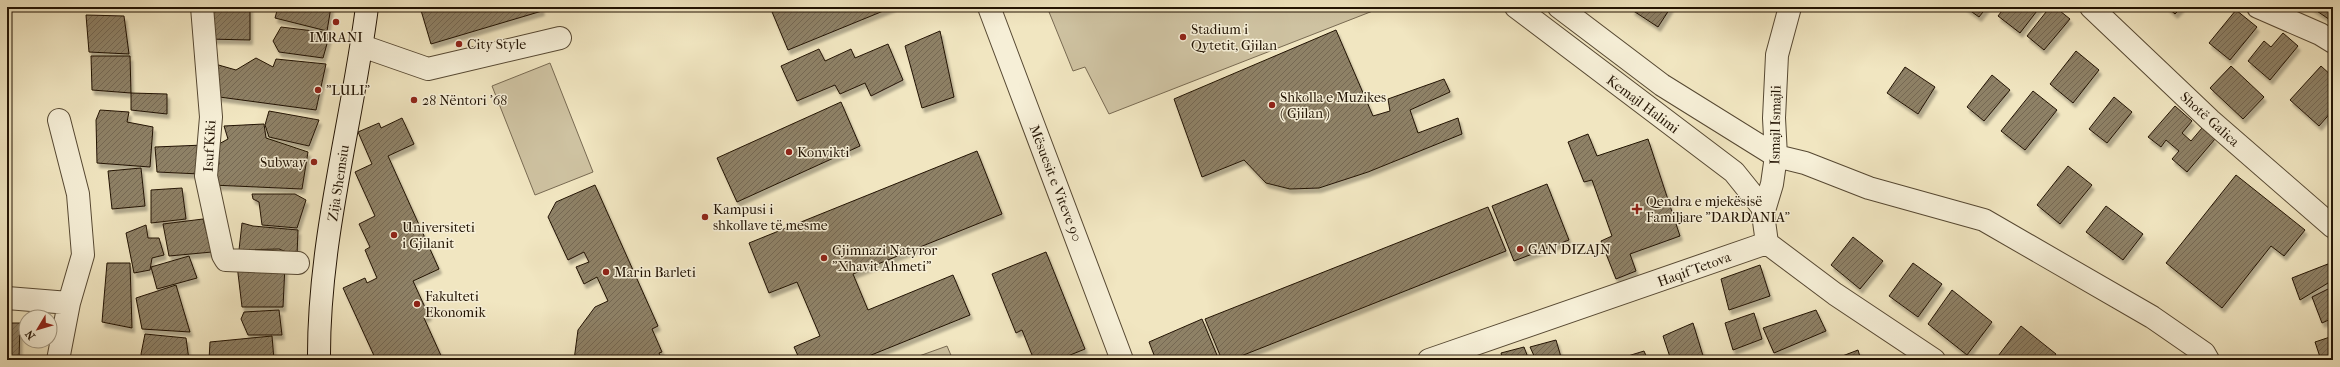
<svg xmlns="http://www.w3.org/2000/svg" width="2340" height="367" viewBox="0 0 2340 367" font-family="'IM FELL French Canon',serif">
	<defs>
		<pattern id="building-hatch" width="6" height="6" patternUnits="userSpaceOnUse"><rect width="6" height="6" fill="#8e8166"/><path d="M-1 1l2-2M0 6l6-6M5 7l2-2" fill="none" stroke="#746852"/></pattern>
		<filter id="shadow"><feDropShadow dx="2.5" dy="4.5" stdDeviation="1" flood-color="#0004"/></filter>
	</defs>
	<rect width="100%" height="100%" fill="#f1e6c1"/>
	<filter id="stains"><feTurbulence type="fractalNoise" baseFrequency=".005" numOctaves="4"/><feColorMatrix values="0 0 0 0 .2 0 0 0 0 .09 0 0 0 0 .02 0 0 0 .5 -.17"/></filter>
	<radialGradient id="worn" r=".72"><stop offset=".6" stop-color="#630" stop-opacity="0"/><stop offset="1" stop-color="#630" stop-opacity=".3"/></radialGradient>
	<!-- grass -->
	<path fill="#cec2a1" stroke="#786a52" d="M1047,7H1383L1109,114L1085,67L1073,71Z
		M550,63L593,172L535,195L492,86Z
		M947,346L953,360H908Z"/>
	<!-- building -->
	<path fill="url(#building-hatch)" stroke="#221303" filter="url(#shadow)" d="M207,7H250V40L208,39Z
		M278,7H331L327,31L275,18Z
		M420,7H541L542,11L431,44Z
		M770,7H893L788,50Z
		M1634,7H1671L1658,27L1632,10Z
		M1965,7H1987L1979,17Z
		M2005,7H2040L2020,33L1998,16Z
		M2050,7H2055L2070,19L2044,50L2027,36Z
		M2167,7H2182L2175,14Z
		M2311,7H2333V22Z
		M2236,10L2257,27L2230,60L2209,43Z
		M86,15L124,16L129,54L89,52Z
		M281,27L330,33L323,58L279,52L273,41Z
		M1336,30L1373,116L1390,111L1388,99L1444,79L1450,92L1410,110L1418,133L1458,118L1462,134L1368,172L1319,188L1290,189L1266,183L1244,160L1202,177L1174,99Z
		M940,31L954,97L922,108L905,46Z
		M2283,33L2298,46L2270,80L2248,61L2264,41L2271,47Z
		M888,44L903,80L871,96L865,83L840,94L835,85L797,101L781,66L819,49L825,61L851,49L855,58Z
		M2076,51L2099,70L2073,103L2050,84Z
		M91,56H130L131,93L92,90Z
		M256,58L273,67L276,59L326,64L316,110L212,96L215,64L236,70Z
		M2231,66L2264,97L2243,119L2210,88Z
		M2321,66L2333,77V110L2319,126L2290,100Z
		M1905,67L1935,87L1918,114L1887,93Z
		M1992,75L2010,90L1984,121L1967,107Z
		M2033,91L2057,110L2025,150L2001,131Z
		M131,93L167,94V114L131,110Z
		M2114,97L2132,112L2107,143L2089,129Z
		M841,102L860,146L737,202L717,158Z
		M2175,106L2192,121L2182,133L2191,141L2202,128L2215,139L2187,172L2172,159L2179,151L2166,140L2161,147L2148,137Z
		M100,110L129,112L127,122L153,127L150,167L97,163L96,120Z
		M269,111L319,120L309,146L269,137L265,125Z
		M402,118L414,144L388,156L439,269L413,281L429,316L424,318L443,360H376L343,288L365,278L367,283L377,278L365,250L370,247L359,224L375,216L355,172L372,164L358,132L379,123L381,128Z
		M264,124L266,138L308,152L302,189L212,185L210,163L219,164L217,145L228,139L224,126Z
		M1588,134L1597,156L1648,139L1680,236L1630,254L1636,271L1616,279L1601,241L1612,236L1592,180L1584,182L1568,142Z
		M204,145L200,174L157,172L155,147Z
		M977,151L1002,214L853,274L868,310L953,275L970,315L859,360H800L794,347L820,336L797,282L769,293L749,243Z
		M2068,166L2092,185L2060,224L2037,205Z
		M141,168L145,206L112,209L108,171Z
		M2236,175L2305,230L2284,256L2271,246L2222,308L2166,263Z
		M1547,184L1569,240L1514,261L1492,206Z
		M595,185L658,326L652,329L662,352L659,353L662,360H574L578,330L595,307L608,301L597,277L584,284L576,267L589,262L584,252L568,260L548,217L556,202Z
		M182,188L186,219L151,223V190Z
		M252,194H295L306,200L297,228L262,225L259,202L253,199Z
		M2106,206L2143,234L2123,260L2086,232Z
		M1488,207L1506,251L1231,360H1222L1205,319Z
		M203,219L212,252L169,256L163,224Z
		M242,223L253,226L298,230L297,256L279,249L239,250Z
		M146,225L148,238H159L164,255L152,258L150,270L134,273L126,233Z
		M1853,237L1883,261L1860,289L1831,265Z
		M1046,252L1085,349L1058,360H1034L1022,330L1016,333L992,274Z
		M189,256L197,278L157,289L151,267Z
		M2333,262V280L2300,300L2292,278Z
		M107,263H130L132,328L102,322Z
		M1913,263L1942,284L1918,317L1889,296Z
		M237,265H285L283,307H242Z
		M1760,265L1770,296L1729,310L1721,279Z
		M176,285L190,332L142,329L136,298Z
		M2332,287L2333,318L2322,323L2312,297Z
		M1952,290L1992,322L1967,355L1928,324Z
		M279,310L282,335H248L241,319L244,312Z
		M1816,310L1826,331L1774,353L1763,328Z
		M1754,313L1762,339L1733,350L1725,323Z
		M1202,319L1219,360H1156L1149,342Z
		M7,323H20L19,360H7Z
		M1693,323L1704,359L1671,360L1663,336Z
		M2021,326L2056,354L2051,360H1995Z
		M145,334L186,338L189,360H143L141,354Z
		M272,336L274,360H209L210,342Z
		M2333,336V360H2321L2315,342Z
		M1556,340L1561,357L1552,360H1536L1530,347Z
		M1524,347L1529,360H1503L1501,353Z
		M1858,350L1861,360H1832Z
		M1644,351L1648,360H1615Z"/>
	<g fill="none" stroke-linecap="round" stroke-linejoin="round">
		<!-- street casing -->
		<g stroke="#564832" stroke-width="24">
			<path id="street" d="M202,7L211,117L206,176L223,255L226,260L298,263
				M989,7L1122,360
				M1516,7L1734,172L1763,208
				M1559,7L1662,85L1776,156L1805,163L1869,188L1984,220L2152,317L2204,353L2208,360
				M2091,7L2210,120L2333,227
				M2258,7L2320,34L2333,42
				M362,46L428,69L560,38
				M1767,243L1763,214L1772,184L1776,156L1774,118L1777,55L1790,7
				M1767,243L1835,294L1934,360
				M7,298L69,303L83,255L78,194L59,120
				M58,360L69,303
				M1429,360L1767,243"/>
		</g>
		<!-- secondary casing -->
		<g stroke="#221303" stroke-width="24">
			<path id="secondary" d="M319,360C318,241 352,124 367,7"/>
		</g>
		<!-- street -->
		<use href="#street" stroke="#f6efd7" stroke-width="22"/>
		<!-- secondary -->
		<use href="#secondary" stroke="#f6efd7" stroke-width="22"/>
	</g>
	<!-- markers -->
	<g fill="#8f2418" stroke="#f6efd7" stroke-width="1.5">
		<circle cx="336" cy="22" r="4"/>
		<circle cx="1183" cy="37" r="4"/>
		<circle cx="459" cy="44" r="4"/>
		<circle cx="318" cy="90" r="4"/>
		<circle cx="414" cy="100" r="4"/>
		<circle cx="1272" cy="105" r="4"/>
		<circle cx="789" cy="152" r="4"/>
		<circle cx="314" cy="162" r="4"/>
		<path d="M1635 203h4v4h4v4h-4v4h-4v-4h-4v-4h4z"/>
		<circle cx="705" cy="217" r="4"/>
		<circle cx="394" cy="235" r="4"/>
		<circle cx="1520" cy="249" r="4"/>
		<circle cx="824" cy="258" r="4"/>
		<circle cx="606" cy="272" r="4"/>
		<circle cx="417" cy="304" r="4"/>
	</g>
	<g text-anchor="middle" stroke-width="3" stroke-linejoin="round" paint-order="stroke">
		<!-- poi labels -->
		<g font-size="14" fill="#221303" stroke="#f6efd7" text-anchor="start">
			<text x="1191" y="34">Stadium i<tspan x="1191" dy="16">Qytetit, Gjilan</tspan></text>
			<text x="336" y="42" text-anchor="middle">IMRANI</text>
			<text x="467" y="49">City Style</text>
			<text x="326" y="95">"LULI"</text>
			<text x="1280" y="102">Shkolla e Muzikes<tspan x="1280" dy="16">( Gjilan )</tspan></text>
			<text x="422" y="105">28 Nëntori '68</text>
			<text x="797" y="157">Konvikti</text>
			<text x="306" y="167" text-anchor="end">Subway</text>
			<text x="1646" y="206">Qendra e mjekësisë<tspan x="1646" dy="16">Familjare "DARDANIA"</tspan></text>
			<text x="713" y="214">Kampusi i<tspan x="713" dy="16">shkollave të mesme</tspan></text>
			<text x="402" y="232">Universiteti<tspan x="402" dy="16">i Gjilanit</tspan></text>
			<text x="1528" y="254">GAN DIZAJN</text>
			<text x="832" y="255">Gjimnazi Natyror<tspan x="832" dy="16">"Xhavit Ahmeti"</tspan></text>
			<text x="614" y="277">Marin Barleti</text>
			<text x="425" y="301">Fakulteti<tspan x="425" dy="16">Ekonomik</tspan></text>
		</g>
		<!-- street labels -->
		<g font-size="14" fill="#221303" stroke="#f6efd7">
			<text transform="translate(1643 104) rotate(37)" y="5">Kemajl Halimi</text>
			<text transform="translate(2210 119) rotate(42)" y="5">Shotë Galica</text>
			<text transform="translate(1775 125) rotate(-89)" y="5">Ismajl Ismajli</text>
			<text transform="translate(209 146) rotate(-87)" y="5">Isuf Kiki</text>
			<text transform="translate(338 183) rotate(-81)" y="5">Zija Shemsiu</text>
			<text transform="translate(1056 183) rotate(69)" y="5">Mësuesit e Viteve 90</text>
			<text transform="translate(1694 269) rotate(-20)" y="5">Haqif Tetova</text>
		</g>
	</g>
	<!-- margin -->
	<rect width="2340" height="367" fill="none" stroke="#f1e6c1" stroke-width="24"/>
	<rect x="8" y="8" width="2324" height="351" fill="none" stroke="#221303" stroke-width="2"/>
	<rect x="12" y="12" width="2316" height="343" fill="none" stroke="#221303"/>
	<!-- north arrow -->
	<g transform="translate(38 329) rotate(232)"><circle r="19" fill="#f6efd7" stroke="#a19782"/>
	<path d="M0-3L7 15L0 10L-7 15Z" fill="#8f2418"/>
	<text y="-6" font-size="11" font-weight="bold" text-anchor="middle" fill="#221303">N</text>
	</g>
	<rect width="100%" height="100%" filter="url(#stains)"/>
	<rect width="100%" height="100%" fill="url(#worn)"/>
</svg>
